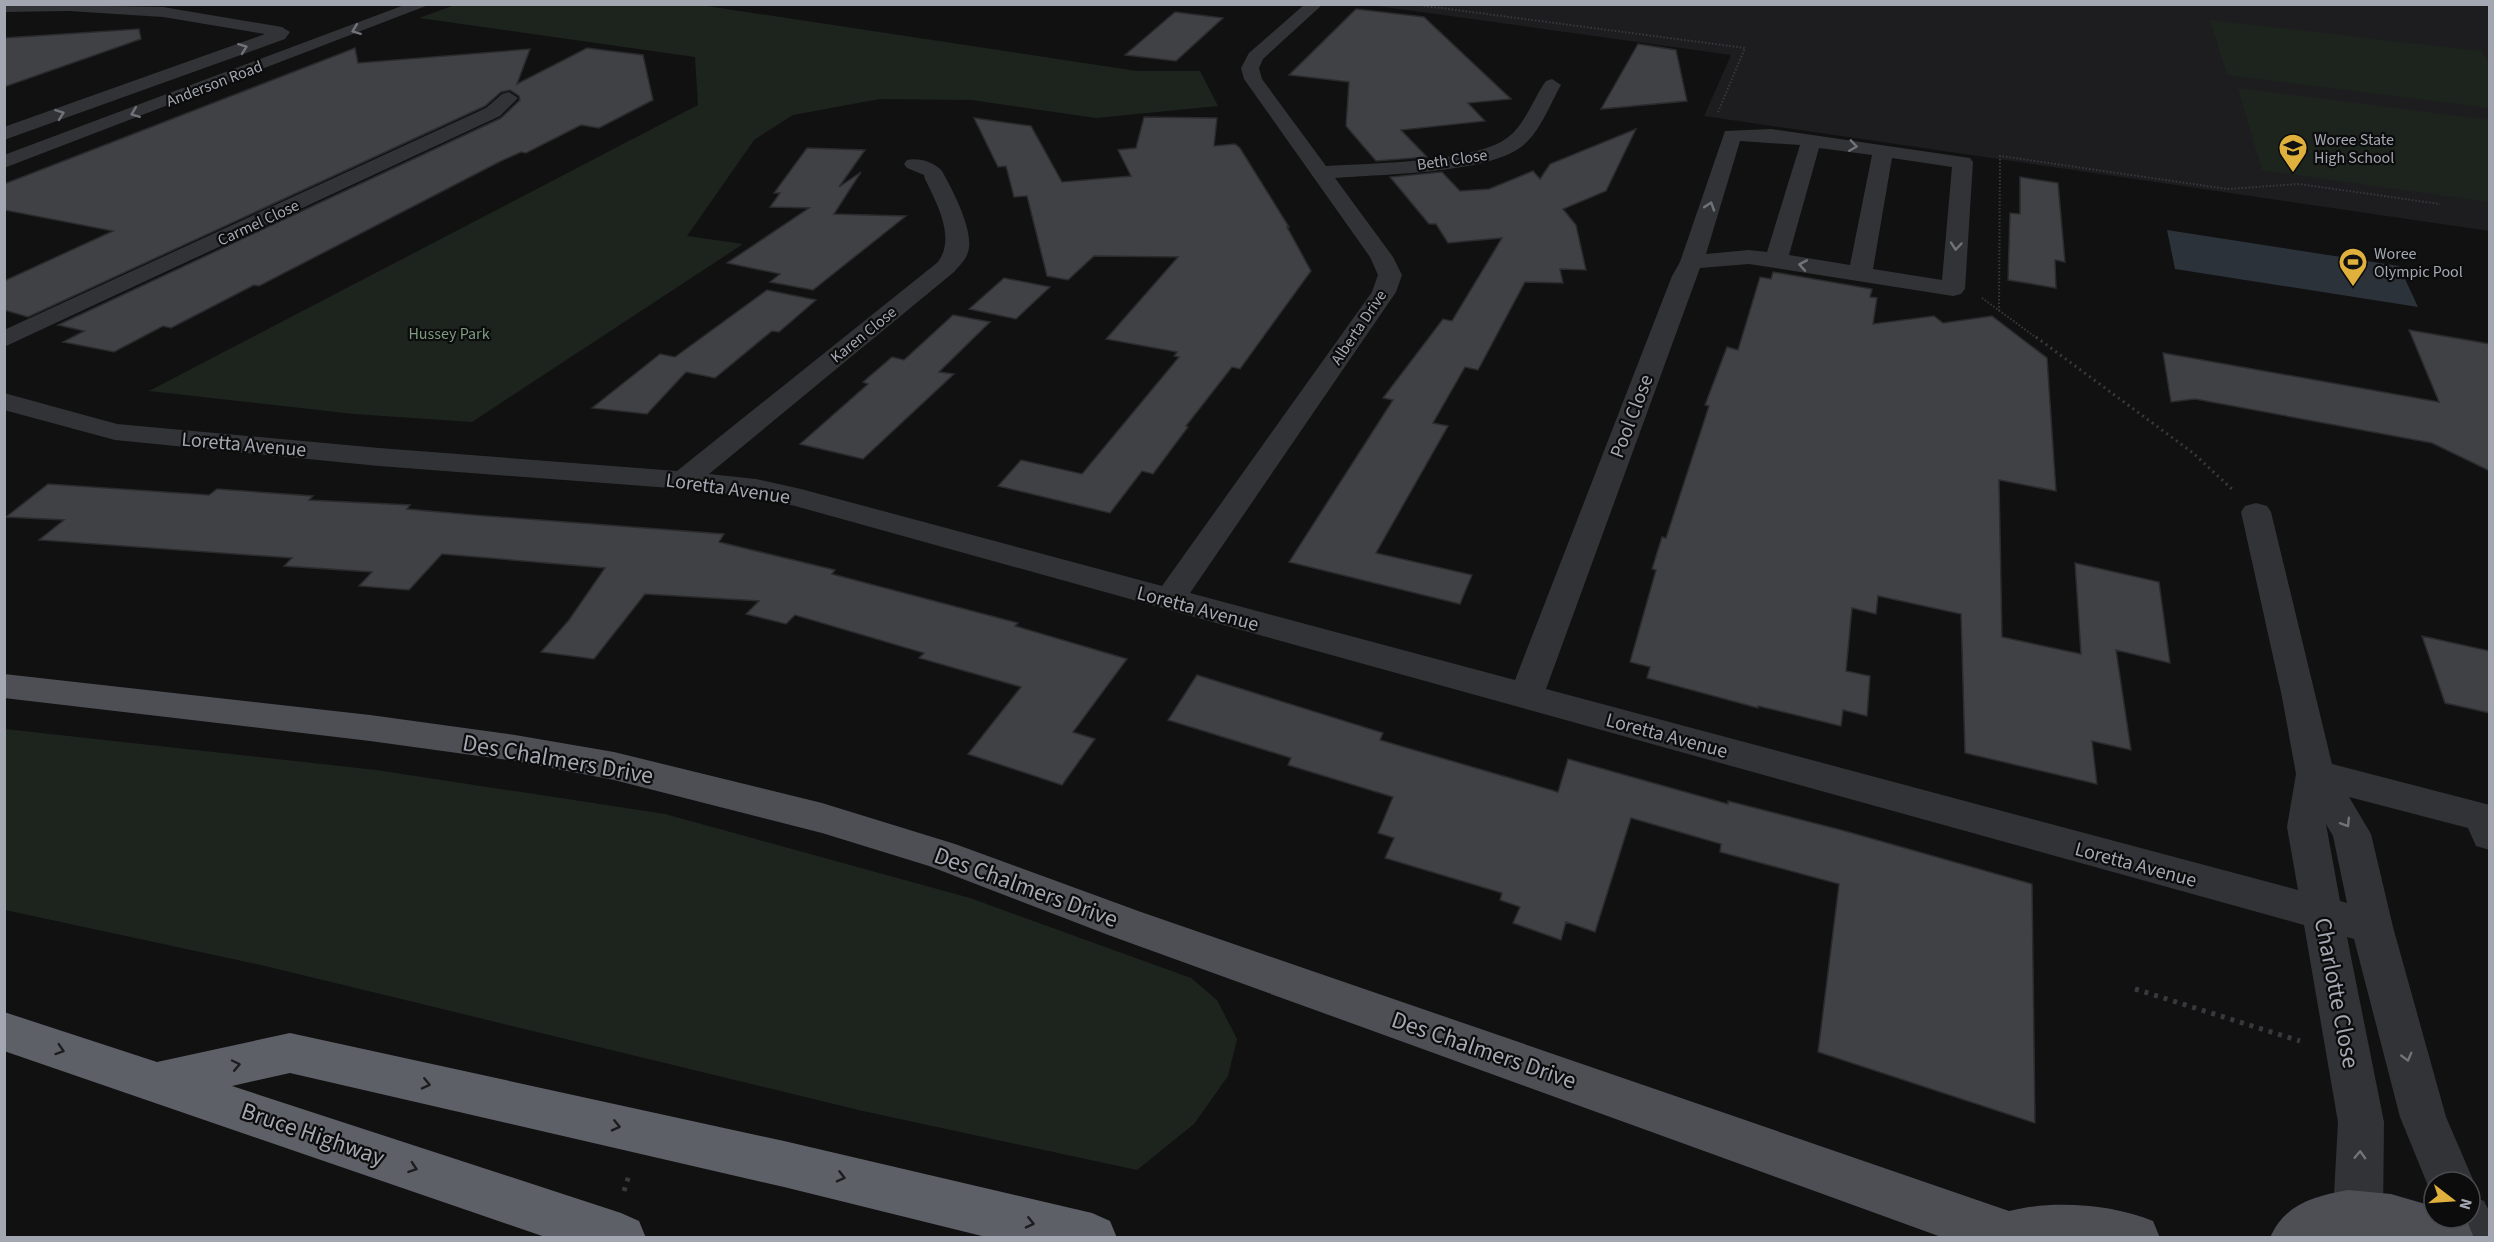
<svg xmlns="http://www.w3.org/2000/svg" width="2494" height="1242" viewBox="0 0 2494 1242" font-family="'Source Sans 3',sans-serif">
	<rect width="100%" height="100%" fill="#111112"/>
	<!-- built -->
	<path fill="#1d1d1f" d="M1370,5H2489V231L1704,116L1731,55Z"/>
	<!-- green -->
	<path fill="#1d241e" d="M455,5H700L1137,71H1200L1218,106L1096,118L972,100L880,99L793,115L754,140L687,236L743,244L472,422L354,414L149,391L698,105L695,57L419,18Z
		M2210,20L2481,51L2489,62V108L2227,75Z
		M2238,88L2489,120V202L2262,170Z
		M5,729L376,770L665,814L970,898L1191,978L1217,1000L1237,1039L1228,1076L1194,1124L1137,1170L863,1111L261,965L5,910Z"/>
	<!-- water -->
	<path fill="#2b3239" d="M2167,230L2399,266L2418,307L2175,269Z"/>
	<!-- building -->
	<path fill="#404145" stroke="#2b2b2e" stroke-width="1.5" d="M1356,9L1424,17L1511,99L1468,103L1485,121L1401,130L1427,157L1376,161L1346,126L1349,82L1289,75Z
		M1175,12L1223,18L1176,61L1125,55Z
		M139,29L141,39L4,87V38Z
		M1638,44L1676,50L1687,101L1601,109Z
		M355,48L358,63L530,49L517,84L587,48L643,55L653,100L599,128L581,125L526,153L521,152L499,162L259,286L254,285L171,328L163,326L114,352L63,342L84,331L58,325L501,118L520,100L519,96L510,90L501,92L485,106L28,317L4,310V281L113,231L4,210V184Z
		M1144,117L1217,118L1214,146L1235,144L1240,148L1289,227H1287L1311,271L1240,369L1232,367L1186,426L1188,427L1153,474L1142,471L1110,513L998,486L1021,460L1082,474L1179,357L1174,356L1177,352L1106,339L1178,257L1094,256L1068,280L1047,276L1027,196L1014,197L1006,166L998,167L974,118L1031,126L1062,182L1131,176L1118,150L1136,148Z
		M1636,129L1606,191L1563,209L1576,225L1586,270L1560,269L1563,283L1525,282L1478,370L1465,367L1433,423L1448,426L1376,553L1472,575L1460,604L1289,562L1393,400L1383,398L1443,319L1452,321L1502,238L1448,243L1436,224H1429L1390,177L1442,172L1460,191L1489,189L1533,171L1540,179L1550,164Z
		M807,148L865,150L839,187L861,172L834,214L906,216L813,290L770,282L780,274L727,263L809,208L770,207L780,193H774Z
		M2020,177L2058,183L2065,262L2055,260L2056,288L2008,280L2010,213L2020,214Z
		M1773,272L1872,289L1870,297L1877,298L1873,324L1934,316L1943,323L1992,316L2047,358L2056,491L1999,480L2002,637L2081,654L2075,563L2159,582L2170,663L2116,650L2131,750L2092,741L2097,784L1965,753L1961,614L1878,596L1876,614L1852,608L1846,671L1870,676L1867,716L1843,710L1841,726L1758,706V708L1647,678L1650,667L1630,662L1656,570L1652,569L1662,537L1666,538L1709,406L1705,405L1727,347L1738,350L1760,277L1771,279Z
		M1004,278L1050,287L1016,319L969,309Z
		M767,290L816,300L779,332L772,331L715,378L686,372L647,414L592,408L660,354L675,357Z
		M953,315L990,322L939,372L954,374L863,459L800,444L868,384L863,382L892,357L904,360Z
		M2409,330L2490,344V471L2432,443L2195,399L2171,402L2163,353L2439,402Z
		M48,484L209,495L217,489L313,496L309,500L410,505L407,509L474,515L724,534L719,542L835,570L832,574L1018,623L1015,626L1127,659L1073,732L1095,739L1062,785L968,754L1021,687L919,658L924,653L795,615L786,624L746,614L759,601L645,594L594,659L541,652L569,620L605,568L442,554L409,590L359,586L372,572L284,566L292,558L39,540L64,520L6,517Z
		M2422,636L2490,651V713L2445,703Z
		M1197,675L1383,733L1380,740L1558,792L1568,759L1728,804V801L1845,831L2032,884L2035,1123L1818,1052L1839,884L1720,852L1721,844L1631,818L1595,932L1566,922L1561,940L1513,923L1520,907L1500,900L1502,893L1385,858L1394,838L1378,833L1393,797L1288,765L1291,758L1168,720Z"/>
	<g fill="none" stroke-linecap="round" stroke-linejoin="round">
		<!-- path-far2 -->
		<path stroke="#38393d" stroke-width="2" stroke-dasharray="1.5 2" stroke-linecap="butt" d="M1410,4L1745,48L1718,112
			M1982,298L2038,339
			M1999,311L2000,156L2228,189L2299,184L2440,204"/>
		<!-- path-far1 -->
		<path stroke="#38393d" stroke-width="3" stroke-dasharray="2 4" stroke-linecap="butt" d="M2036,337L2193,453L2233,490"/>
		<!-- path -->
		<path stroke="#38393d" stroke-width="5" stroke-dasharray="4 6" stroke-linecap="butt" d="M2135,989L2300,1041
			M624,1191L630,1172"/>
		<!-- minor -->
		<path fill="#323336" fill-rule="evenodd" d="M4,4L163,7L282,27L290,32L285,39L4,140V127L265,34L163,17L69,11L4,12Z
			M407,4H431L4,168V155Z
			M1305,4H1323L1263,59L1259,68L1262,79L1326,166C1370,163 1473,163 1507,138C1525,125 1533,99 1546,81L1552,79L1561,85C1550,104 1540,133 1521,147C1485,174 1381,174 1335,178L1393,257L1402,275L1396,292L1190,593L1515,680L1672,276L1680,262L1725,131L1771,129L1970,158L1973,162L1965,289L1961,294L1953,296L1749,264L1700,268L1546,689L2298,890L2287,827L2296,774L2282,697L2241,512L2245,506L2256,503L2267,506L2271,512L2332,764L2490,805V850L2476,846L2468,828L2349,797L2371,834L2393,927L2446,1117L2474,1182L2470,1192V1182H2434L2433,1198L2400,1117L2354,939L2347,937L2384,1122L2383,1213L2375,1230L2358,1237L2341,1230L2333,1213L2338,1122L2304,925L795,506L756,497L684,489L379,466L115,440L4,410V393L117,424L379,448L677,471L938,262C956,237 937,204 925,179L924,175L907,168L904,164L907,160C918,157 935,162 942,171C952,189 975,232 968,252C966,260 959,266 954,272L709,474L756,479L801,489L1162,586L1372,292L1378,275L1370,257L1244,79L1241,68L1249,53ZM1740,141L1800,145L1767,252L1749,250L1706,254ZM1819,148L1872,155L1850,265L1789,255ZM1892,158L1952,167L1942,280L1873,269ZM2326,824L2333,836L2347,903L2340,901Z
			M509,92L518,98L500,116L4,347V330L486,108L502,94Z
			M2470,1195L2484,1201L2490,1213V1238H2450L2442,1218H2470Z"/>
		<!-- major -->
		<path fill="#4e4f55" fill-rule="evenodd" d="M4,674L370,715L515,735L614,752L822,803L955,844L1141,912L2009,1211C2051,1200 2112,1204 2153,1221L2160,1238H1944L1111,936L929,866L822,833L614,780L515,761L370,741L4,698Z
			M2348,1190L2391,1194L2432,1206L2434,1218L2467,1221L2474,1238H2270C2284,1204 2315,1196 2348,1190Z"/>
		<!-- highway -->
		<path fill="#5e6067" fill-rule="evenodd" d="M4,1012L157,1062L290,1033L784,1141L1092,1213L1110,1221L1117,1238H990L784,1187L290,1073L232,1086L621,1213L639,1221L646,1238H548L4,1051Z"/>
	</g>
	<!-- one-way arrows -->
	<defs><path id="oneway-chevron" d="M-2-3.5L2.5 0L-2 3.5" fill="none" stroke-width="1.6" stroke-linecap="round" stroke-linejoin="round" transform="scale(1.5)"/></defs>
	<g stroke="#70737a">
		<use href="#oneway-chevron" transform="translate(356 30) rotate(159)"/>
		<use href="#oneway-chevron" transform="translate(243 48) rotate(-20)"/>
		<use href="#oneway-chevron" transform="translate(135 113) rotate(159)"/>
		<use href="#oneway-chevron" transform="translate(60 114) rotate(-20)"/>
		<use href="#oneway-chevron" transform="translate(1853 146) rotate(8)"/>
		<use href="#oneway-chevron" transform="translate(1710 206) rotate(-72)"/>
		<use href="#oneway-chevron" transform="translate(1956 246) rotate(95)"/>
		<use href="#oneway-chevron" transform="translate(1803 265) rotate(-170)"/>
		<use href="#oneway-chevron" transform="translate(2346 823) rotate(58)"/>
		<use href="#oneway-chevron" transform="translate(2407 1057) rotate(75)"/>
		<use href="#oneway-chevron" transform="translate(2360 1155) rotate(-88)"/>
	</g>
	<g stroke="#1c1d1f">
		<use href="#oneway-chevron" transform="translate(60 1050) rotate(18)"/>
		<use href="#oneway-chevron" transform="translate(236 1065) rotate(-12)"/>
		<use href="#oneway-chevron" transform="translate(426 1084) rotate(13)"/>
		<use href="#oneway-chevron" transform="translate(616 1126) rotate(13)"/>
		<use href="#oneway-chevron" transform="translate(413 1168) rotate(19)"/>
		<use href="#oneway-chevron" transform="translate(841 1177) rotate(14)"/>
		<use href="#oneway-chevron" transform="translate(1030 1223) rotate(13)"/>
	</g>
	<!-- icons -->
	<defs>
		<g id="school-pin" transform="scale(1.5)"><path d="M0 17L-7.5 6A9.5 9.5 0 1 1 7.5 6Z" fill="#dfb03b" stroke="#0c0c0d"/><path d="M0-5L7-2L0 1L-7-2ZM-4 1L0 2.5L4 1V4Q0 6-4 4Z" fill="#111"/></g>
		<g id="stadium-pin" transform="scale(1.5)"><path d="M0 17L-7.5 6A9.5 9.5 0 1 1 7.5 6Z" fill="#dfb03b" stroke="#0c0c0d"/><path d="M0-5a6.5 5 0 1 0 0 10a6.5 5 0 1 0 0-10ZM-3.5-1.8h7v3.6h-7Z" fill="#111"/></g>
	</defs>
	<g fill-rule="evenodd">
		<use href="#school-pin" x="2293" y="148"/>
		<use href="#stadium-pin" x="2353" y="262"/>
	</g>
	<g text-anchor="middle" stroke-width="4.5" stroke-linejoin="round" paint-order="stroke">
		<!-- far-street labels -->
		<g font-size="16" fill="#a3a7b1" stroke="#0c0c0d">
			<text transform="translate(214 83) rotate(-21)" y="6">Anderson Road</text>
			<text transform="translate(1452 159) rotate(-8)" y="6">Beth Close</text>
			<text transform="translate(258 222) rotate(-25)" y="6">Carmel Close</text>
			<text transform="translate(1358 327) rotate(-56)" y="6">Alberta Drive</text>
			<text transform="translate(863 334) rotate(-39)" y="6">Karen Close</text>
		</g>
		<!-- far-poi labels -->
		<g font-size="16" fill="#a3a7b1" stroke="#0c0c0d" text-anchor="start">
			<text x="2314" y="145">Woree State<tspan x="2314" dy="18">High School</tspan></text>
			<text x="2374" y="259">Woree<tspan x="2374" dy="18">Olympic Pool</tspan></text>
		</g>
		<!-- far-park labels -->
		<g font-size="16" fill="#7c9b7f" stroke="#0c0c0d">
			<text x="449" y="339">Hussey Park</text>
		</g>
		<!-- street labels -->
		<g font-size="20" fill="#a3a7b1" stroke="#0c0c0d">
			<text transform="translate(1631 416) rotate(-69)" y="7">Pool Close</text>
			<text transform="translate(244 444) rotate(5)" y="7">Loretta Avenue</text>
			<text transform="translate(728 488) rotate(8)" y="7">Loretta Avenue</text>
			<text transform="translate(1198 608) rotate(15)" y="7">Loretta Avenue</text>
			<text transform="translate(1667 735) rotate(15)" y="7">Loretta Avenue</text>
			<text transform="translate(2136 864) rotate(15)" y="7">Loretta Avenue</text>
		</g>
		<!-- near-street labels -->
		<g font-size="24" fill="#a3a7b1" stroke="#0c0c0d">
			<text transform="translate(558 759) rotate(10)" y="8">Des Chalmers Drive</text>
			<text transform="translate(1026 887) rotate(20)" y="8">Des Chalmers Drive</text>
			<text transform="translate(2337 993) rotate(79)" y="8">Charlotte Close</text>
			<text transform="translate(1484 1050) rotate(19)" y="8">Des Chalmers Drive</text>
			<text transform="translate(313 1134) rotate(19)" y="8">Bruce Highway</text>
		</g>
	</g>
	<!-- border -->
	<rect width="2494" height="1242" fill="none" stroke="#a3a7b1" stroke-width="12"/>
	<!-- north arrow -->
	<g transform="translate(2452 1200) rotate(107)"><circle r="28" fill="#0c0c0d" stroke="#484a4f" stroke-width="1.5"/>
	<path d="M0-4.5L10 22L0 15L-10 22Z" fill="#dfb03b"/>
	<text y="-9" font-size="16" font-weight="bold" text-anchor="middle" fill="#a3a7b1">N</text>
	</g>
</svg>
